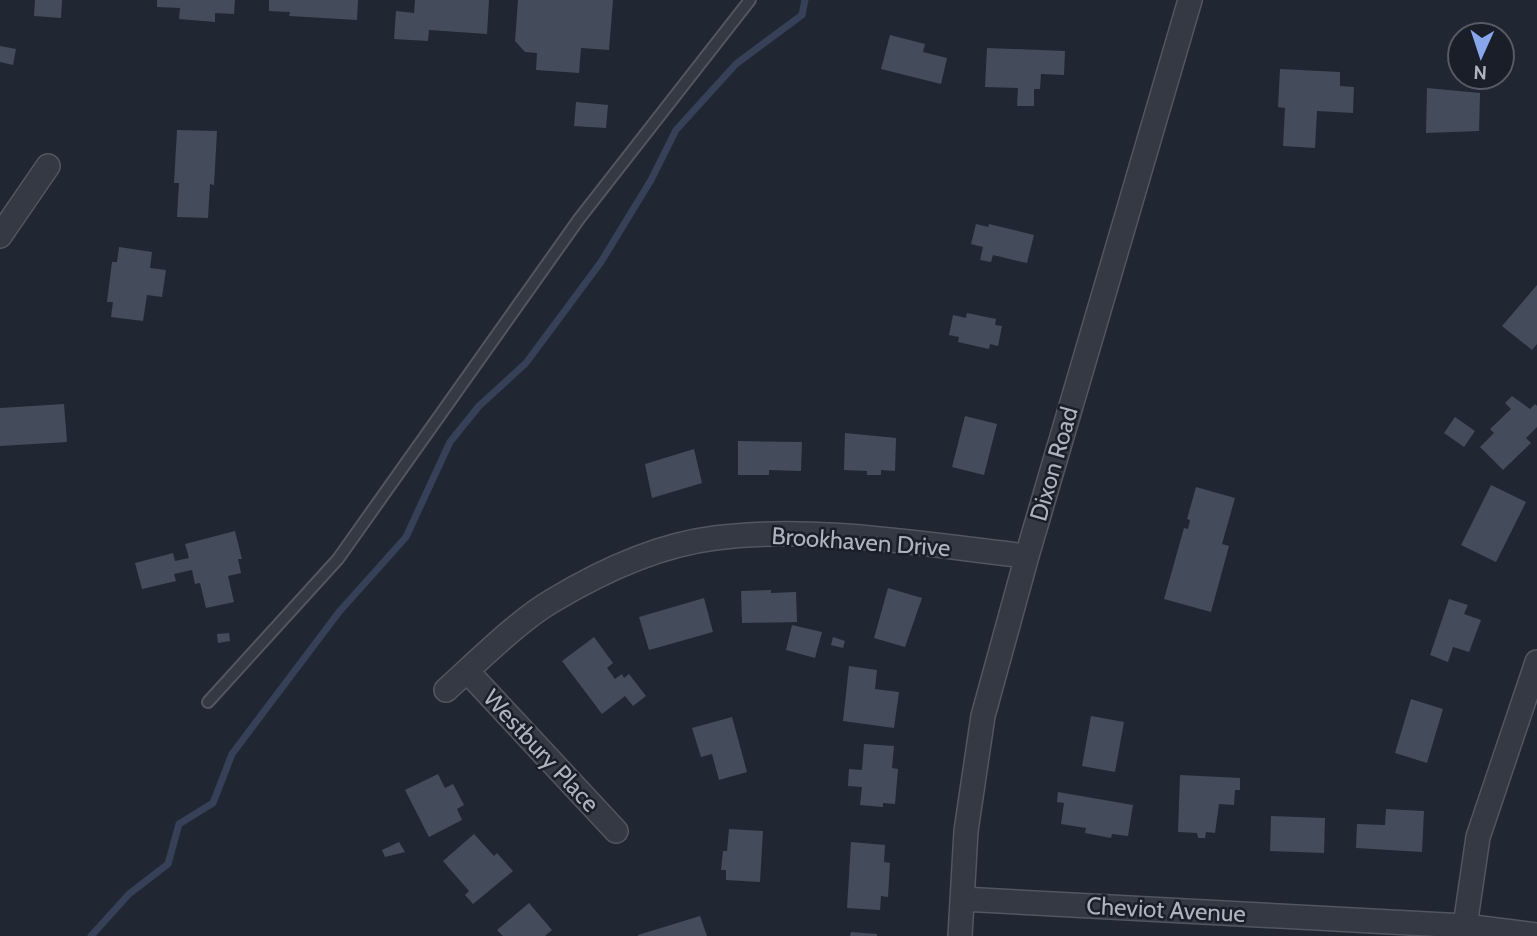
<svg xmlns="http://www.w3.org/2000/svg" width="1537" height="936" viewBox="0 0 1537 936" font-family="Cabin,sans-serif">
	<rect width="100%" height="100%" fill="#212732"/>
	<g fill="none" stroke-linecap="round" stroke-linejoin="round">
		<!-- stream -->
		<path stroke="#364158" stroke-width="7" d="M91,936L129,894L168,864L179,824L213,803L232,754L339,612L406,537L450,442L479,406L526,363L601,262L651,180L676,130L736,64L802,15L805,0"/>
	</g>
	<!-- building -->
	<path fill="#444b5a" d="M35,0H62L61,18L34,16Z
		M157,0H235L234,14L215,13V22L179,19L180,8L157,7Z
		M269,0H358L357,20L289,16L290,12L269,11Z
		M415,0H489L487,34L429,30L428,41L394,39L396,11L414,13Z
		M518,0H613L609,50L581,48L579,73L536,70L537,53L525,52L515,41Z
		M890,35L925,44L923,52L947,58L941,84L881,69Z
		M0,46L16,49L13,65L0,62Z
		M987,48L1065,51L1064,75L1041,74L1040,89H1034V106H1017L1018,88L985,87Z
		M1280,69L1340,72V86L1354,87L1353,113L1317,111L1315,148L1283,146L1285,108L1278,107Z
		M1427,88L1480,93L1479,131L1426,133Z
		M576,102L608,105L606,128L574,126Z
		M177,130L217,131L214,185L210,184L208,218L177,217L179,183H174Z
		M976,224L988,227L989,224L1034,235L1027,263L993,255L991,262L980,260L983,247L971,244Z
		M119,247L152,252L150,268L166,270L162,297L147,295L143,321L111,317L113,302H107L112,262H117Z
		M1537,285V344L1532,350L1502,326Z
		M967,313L996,319L995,325L1002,326L998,346L990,344L989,349L958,342L959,337L949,335L953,315L966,318Z
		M1512,396L1530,409L1535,404L1537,406V427L1526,438L1531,443L1503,470L1480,447L1494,433L1490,429L1511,409L1505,403Z
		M64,404L67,442L0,446V408Z
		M965,416L997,424L984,475L952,467Z
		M1455,417L1475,431L1464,447L1444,433Z
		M845,433L896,438L895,471L881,470V475H867V471L844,470Z
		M738,441L802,442L801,471L769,470V475H738Z
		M694,449L702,483L652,498L645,464Z
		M1491,485L1526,502L1496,562L1461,545Z
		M1196,487L1235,498L1222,544L1229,546L1211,612L1164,599L1184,528L1188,529L1190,520L1187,519Z
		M235,531L242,559H238L241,573L228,576L234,602L206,608L200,583L195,584L192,570L174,574L176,581L142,589L135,563L173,553L175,561L189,558L185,544Z
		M888,588L922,598L905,647L874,638Z
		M771,590V593L796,592L797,622L742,623L741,591Z
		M704,598L713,632L649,650L639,617Z
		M1449,599L1468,605L1464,614L1481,620L1469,652L1453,647L1448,662L1430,655Z
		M792,625L822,632L815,658L786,650Z
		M229,633L230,641L218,643L217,634Z
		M594,637L613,663L607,668L615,679L622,674L624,678L629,674L646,696L633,706L625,696L602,714L562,661Z
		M833,637L845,641L843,648L831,645Z
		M849,666L877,670L875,689L899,692L894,728L843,721Z
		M1411,699L1443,709L1427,763L1395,753Z
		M1091,716L1124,722L1115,772L1082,766Z
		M732,717L747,772L719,780L712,754L701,757L692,728Z
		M864,744L894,746L892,768L898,769L895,804L883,803V807L860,805L862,787L848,786L849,769L862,770Z
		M438,774L445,788L453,784L464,805L457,809L462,820L429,837L405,790Z
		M1180,775L1240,778V790H1235L1234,805L1219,804L1215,833L1206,832L1205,838H1198L1197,833L1178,832Z
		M1058,792L1133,805L1128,836L1112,834L1111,838L1085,833L1086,828L1061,824L1064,803L1057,802Z
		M1386,809L1424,811L1422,852L1356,848L1357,824L1385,825Z
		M1271,816L1325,818L1324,853L1270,851Z
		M729,829L763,831L760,882L726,880V870H721L723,851H727Z
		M474,834L494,856L497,853L513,871L473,904L465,895L469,891L443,861Z
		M399,842L405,852L385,857L382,850Z
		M851,842L885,845L884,862L890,863L888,897L881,896L880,910L847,908Z
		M529,903L552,930L545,936H503L497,930Z
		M700,916L707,936H638V935Z
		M851,932L877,934V936H850Z"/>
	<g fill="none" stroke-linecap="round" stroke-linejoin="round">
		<!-- lane casing -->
		<g stroke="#515661" stroke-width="14">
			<path id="lane" d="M208,702L338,559L579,219L750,0"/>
		</g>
		<!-- street casing -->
		<g stroke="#515661" stroke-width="26">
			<path id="street" d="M0,236L48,166
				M467,671L616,831
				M446,690C475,664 519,620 552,601C600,572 659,545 715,538C815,525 926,545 1027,556
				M962,899L1465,926L1537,935
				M1465,926L1478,837L1537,662
				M960,936L966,831L983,716L1027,556L1190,0"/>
		</g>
		<!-- lane -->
		<use href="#lane" stroke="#343943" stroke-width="10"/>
		<!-- street -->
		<use href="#street" stroke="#343943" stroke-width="23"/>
	</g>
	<g text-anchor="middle" stroke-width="5" stroke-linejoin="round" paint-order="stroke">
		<!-- street labels -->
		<g font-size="24" fill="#aeb3c0" stroke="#191e28">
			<text transform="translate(1054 464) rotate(-74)" y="8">Dixon Road</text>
			<text transform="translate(861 542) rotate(4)" y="8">Brookhaven Drive</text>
			<text transform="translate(541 751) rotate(47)" y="8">Westbury Place</text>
			<text transform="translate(1166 910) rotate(3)" y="8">Cheviot Avenue</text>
		</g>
	</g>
	<!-- north arrow -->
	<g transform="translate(1481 56) rotate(183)"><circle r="33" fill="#191e28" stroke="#555a65" stroke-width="2"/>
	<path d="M0-5L12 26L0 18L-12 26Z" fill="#89a5eb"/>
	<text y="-10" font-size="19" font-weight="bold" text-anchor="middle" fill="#aeb3c0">N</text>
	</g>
</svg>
